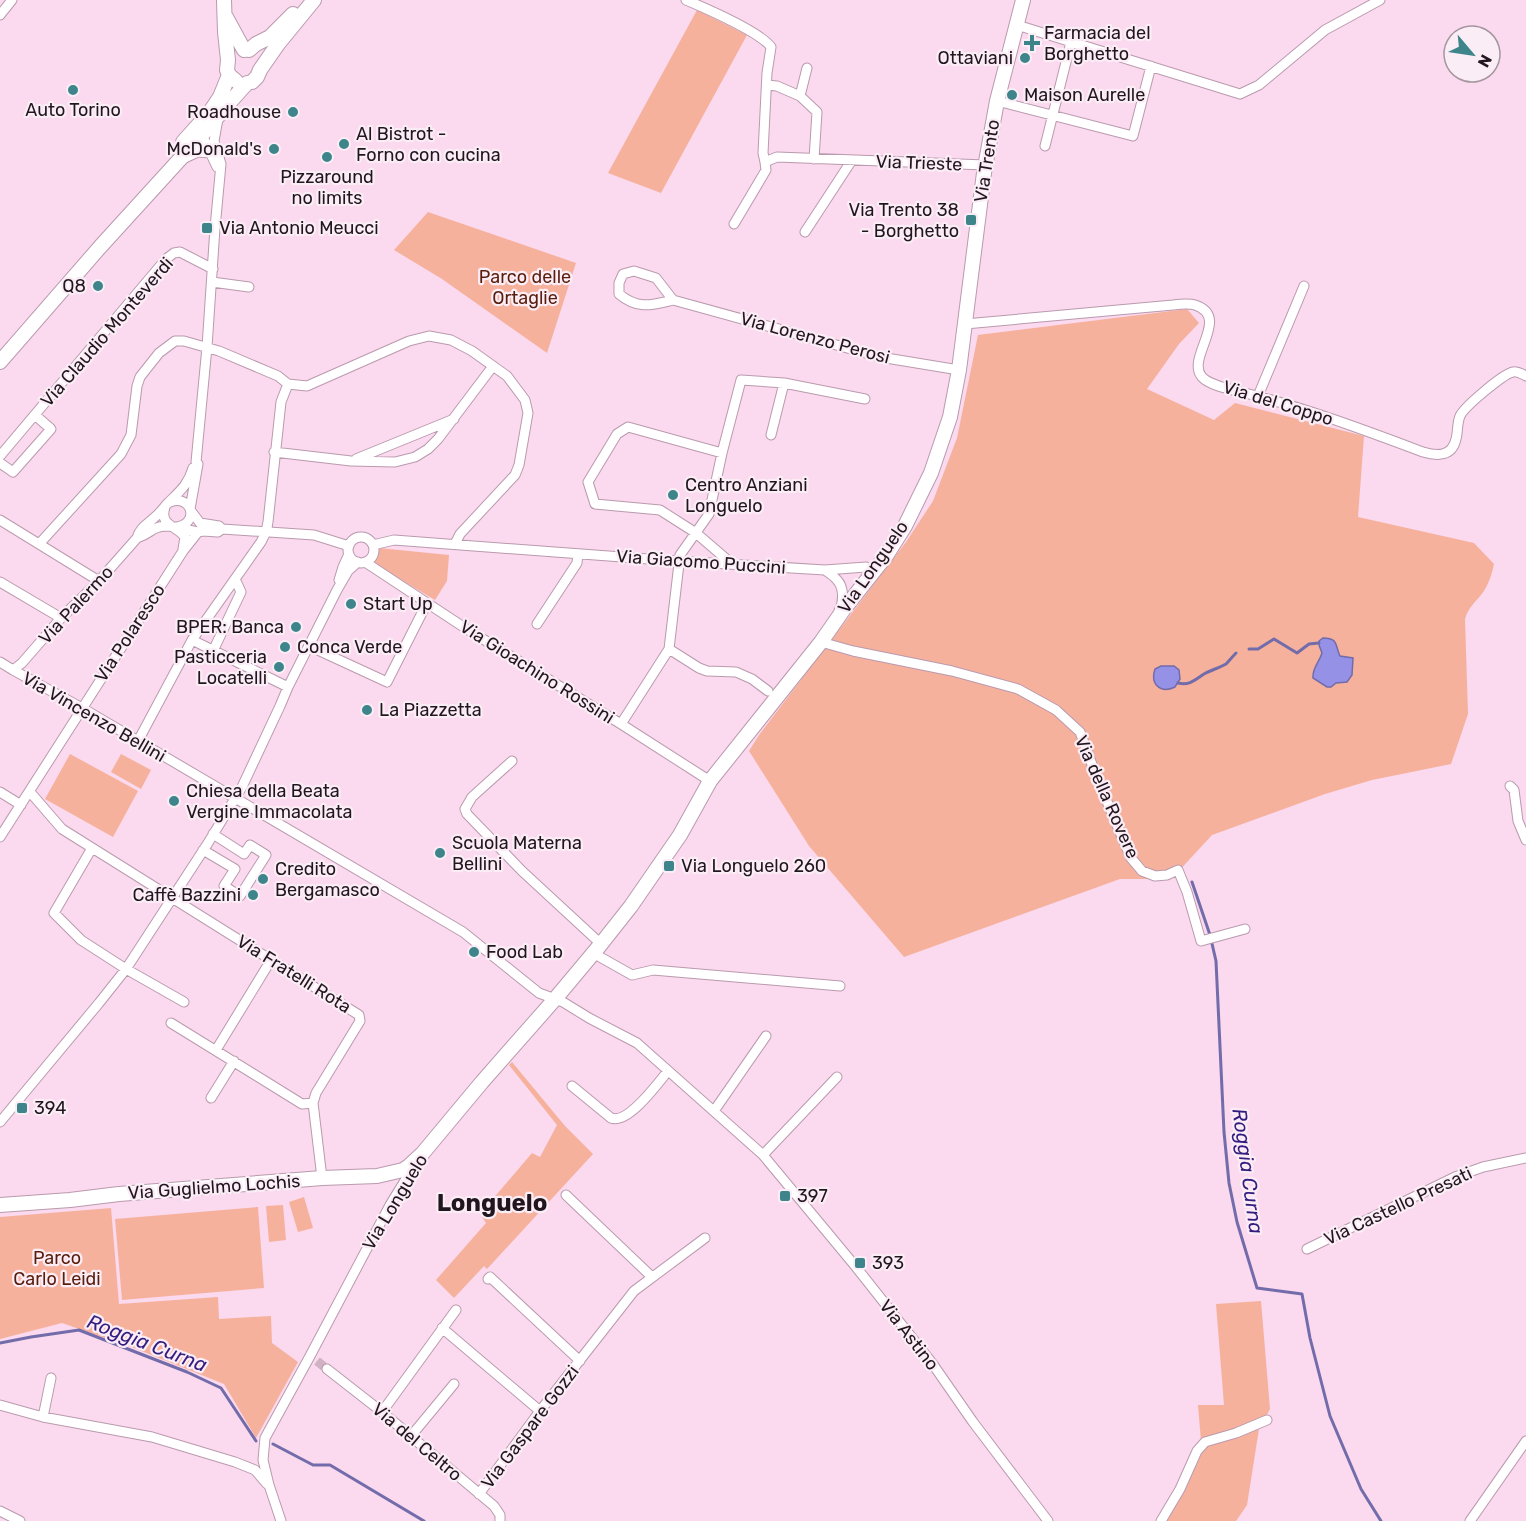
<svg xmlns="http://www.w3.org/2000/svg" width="1526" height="1521" viewBox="0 0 1526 1521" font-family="Rubik,sans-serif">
	<rect width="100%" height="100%" fill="#fbd9ee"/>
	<!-- green -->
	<path fill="#f6b19d" d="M697,10L747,35L661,193L608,173Z
		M428,212L576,263L547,353L442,279L394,250Z
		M1187,309L1199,323L1179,344L1147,389L1214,420L1235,403L1364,436L1358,517L1474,543L1494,564C1492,574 1489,583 1484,591C1477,601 1468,607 1465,619L1468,714L1451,764L1372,780L1325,794L1212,835L1177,873L1159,879H1120L904,957L809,846L749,751L759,735L906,542L933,501L957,438L978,335Z
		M379,548L449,555L447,581L435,600L373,563L379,555Z
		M70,754L138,791L113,837L45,799Z
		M121,754L151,770L141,789L111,772Z
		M512,1062L565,1126L593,1154L487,1269L484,1266L454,1298L436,1280L486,1223L480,1214L532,1153L540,1157L557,1125L509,1065Z
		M304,1197L313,1228L298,1232L289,1202Z
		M283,1205L286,1240L269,1242L266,1206Z
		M258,1207L264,1288L122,1300L115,1219Z
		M111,1208L119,1304L218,1297L219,1319L271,1316L272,1343L298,1362L256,1438L224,1384L134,1348L62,1323L0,1339V1217Z
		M1261,1301L1270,1409L1259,1429L1247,1505L1236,1521H1166L1181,1495L1202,1453L1198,1405H1224L1216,1304Z"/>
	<!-- water -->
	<path fill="#9591e6" stroke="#726caa" stroke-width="1.5" d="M1323,638C1339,638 1335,646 1340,656L1353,658L1352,675L1347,682L1336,683L1331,687H1327L1313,678C1312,668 1319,663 1322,653L1319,645V641Z
		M1161,666H1174L1179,670L1180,679L1175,687C1160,694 1150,684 1155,669Z"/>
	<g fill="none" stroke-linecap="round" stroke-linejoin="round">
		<!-- stream -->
		<path stroke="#726caa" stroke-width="3" d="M1249,649H1258L1274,639L1297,653L1309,644L1319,643
			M1178,683C1189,686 1195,680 1204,674C1211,670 1219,668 1226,664C1229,661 1233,656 1236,653
			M1192,882L1210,935L1216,961L1224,1132L1229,1183L1237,1222L1257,1288L1302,1294L1310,1338L1330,1416L1361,1489L1381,1521
			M0,1343L31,1337L79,1330L187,1372L221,1388L256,1441
			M273,1444L313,1465H330L424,1521"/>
		<!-- street-tunnel -->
		<path stroke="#d0b2c4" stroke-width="9" stroke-dasharray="9 4.5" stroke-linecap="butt" d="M317,1361L327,1369"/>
		<!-- street casing -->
		<g stroke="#ba9aae" stroke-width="11">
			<path id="street" d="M686,0C705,8 760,32 771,47L767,73L763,153L765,162L766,170L734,224
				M0,15L12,0
				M1017,25L1240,94L1259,85L1325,30L1380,0
				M767,85L777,86L800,96L817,112L814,159
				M800,96L807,68
				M997,101L1133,136L1151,66
				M201,130L202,135L217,167
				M1045,146L1071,42
				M185,158L198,152L210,153
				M765,162L777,157L985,165
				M805,232L852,160
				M212,282L249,287
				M673,300L656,278L634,271L623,274L619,283V294C638,310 652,305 673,300L880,357L959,370
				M965,324L1173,305C1180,304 1189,303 1195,305C1232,317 1185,358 1202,377C1210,386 1234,390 1245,393C1306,408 1364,430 1423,452C1437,456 1452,457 1456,439C1458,432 1457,423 1460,416C1464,407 1503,374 1513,372C1517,371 1522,374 1526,376
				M1258,396L1304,286
				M771,435L784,383
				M274,452L351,461L395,462L415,457L428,449L438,439L493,366
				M722,453L628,427L617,434L588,482L595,504L660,510L696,533L732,564
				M0,456L166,259L174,253L180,252L213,269
				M356,459L454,419
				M0,463L13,472L51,429L35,415
				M170,502C192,494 200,523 177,527
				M165,507C159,526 176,525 185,537L183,549
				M190,509L198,464L196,462L207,347L215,228L221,164L214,141L218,119
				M191,511L200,523L219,526L222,529
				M0,520L99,581
				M173,527L198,532L203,531L218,532L222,529L314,535L349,546
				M348 550a13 13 0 1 1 26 0a13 13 0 1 1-26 0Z
				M137,538C153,533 150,526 170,526
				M40,543L121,454L131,435L137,386L140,377L159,353L175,341H184L219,351L278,376L288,384L307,386L409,341L429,336L451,340L472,351L507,376L525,400L528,413L519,465L515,475L460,534L455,544
				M373,545L394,540L662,560L825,570L866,567
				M365,562L465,628L621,724L710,781
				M825,570C829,573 834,576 837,580C844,587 844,602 839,611
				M339,580L343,567L349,554
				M0,582L61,618
				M537,624L577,563L578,554
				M192,640L288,687
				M821,642L853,651L952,671L1018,689L1056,710L1080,732L1097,778L1131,858L1142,871L1155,876L1167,875L1178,870L1187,892L1201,941L1245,929
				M309,646L387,682L427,603
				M669,649L699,668L707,671L736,672L752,679L768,691
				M213,651L241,592L235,579
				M0,662L13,670L82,708L463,932L539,993L563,1002L589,1018L637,1043L763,1155L856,1267L932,1363L973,1422L1048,1521
				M13,670L22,663L61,618L99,581L137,538C140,527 148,524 155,517C160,513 164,507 168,503C180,491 188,485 193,468
				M621,724L669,649L680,555L709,514L722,453L741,380L784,383L865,399
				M138,741L192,640L261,542L266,532L268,522L281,402L288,384
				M512,761L472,797L465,809L467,814L522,871L601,944
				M1510,786L1514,790L1518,821L1526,840
				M0,792L21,805
				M30,792L62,829L359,1015L360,1021L316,1093L313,1103L322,1178
				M0,837L183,551L198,532
				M92,848L54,913L81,940L126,969L184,1002
				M203,850L235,869L224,886L240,896L266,855L250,845L244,854L213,834
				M593,953L632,975L653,970L840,986
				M171,1023L302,1104L313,1103
				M216,1050L271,960
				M572,1086L611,1118C628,1125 658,1083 668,1071
				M211,1098L234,1061
				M714,1111L766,1036
				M0,1122L99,1003L126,969L208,843L242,787L280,706L288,687L337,590L348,571L358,562
				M763,1155L837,1077
				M566,1195L652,1277
				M1307,1249L1455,1177L1483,1167L1526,1158
				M488,1279L490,1277L580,1361
				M442,1328L540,1411
				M327,1369L382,1412L494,1506L500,1515V1521
				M0,1405L43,1417L152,1437L235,1462L255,1470L267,1484
				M382,1412L456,1310
				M43,1417L51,1378
				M411,1436L454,1384
				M479,1494L540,1411L634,1291L705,1238
				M0,1511L20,1521
				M281,1521L269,1485L263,1460L265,1438L310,1356L390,1205L414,1166
				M1161,1521L1180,1489L1197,1451L1205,1442L1236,1433L1267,1420
				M1470,1521L1526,1441"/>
		</g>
		<!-- secondary casing -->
		<g stroke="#ba9aae" stroke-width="16">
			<path id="secondary" d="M224,0L225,32L228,60L227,70L229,75L236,81
				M226,17L244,50
				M249,50L256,44L270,37L293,14
				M183,142L210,112L220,97L229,75
				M0,362L100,247L202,135L230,102L247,83L252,82L257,77L260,70L278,44L314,0
				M0,1205L70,1200L119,1194L322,1178L377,1176L403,1170L409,1166L422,1154L482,1082L555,999L601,944L631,906L680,835L710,781L821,642L844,609L886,556L905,526L931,473L950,417L959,370L984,173L997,101L1023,0"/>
		</g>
		<!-- street -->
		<use href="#street" stroke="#fff" stroke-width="9"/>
		<!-- secondary -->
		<use href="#secondary" stroke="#fff" stroke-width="14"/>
	</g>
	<!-- markers -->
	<g fill="#3d858a" stroke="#fbedf6" stroke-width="2">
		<path d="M1029 34h6v6h6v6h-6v6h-6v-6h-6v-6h6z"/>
		<circle cx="1025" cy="58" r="6"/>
		<circle cx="73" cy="90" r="6"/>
		<circle cx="1012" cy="95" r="6"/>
		<circle cx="293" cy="112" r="6"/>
		<circle cx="344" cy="144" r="6"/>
		<circle cx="274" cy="149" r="6"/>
		<circle cx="327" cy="157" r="6"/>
		<rect x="965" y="214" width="12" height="12" rx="3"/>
		<rect x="201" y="222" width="12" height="12" rx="3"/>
		<circle cx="98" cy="286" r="6"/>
		<circle cx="673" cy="495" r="6"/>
		<circle cx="351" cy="604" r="6"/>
		<circle cx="296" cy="627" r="6"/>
		<circle cx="285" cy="647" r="6"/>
		<circle cx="279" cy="667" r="6"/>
		<circle cx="367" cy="710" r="6"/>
		<circle cx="174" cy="801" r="6"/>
		<circle cx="440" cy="853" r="6"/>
		<rect x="663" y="860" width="12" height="12" rx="3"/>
		<circle cx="263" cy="879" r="6"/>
		<circle cx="253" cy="895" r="6"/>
		<circle cx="474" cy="952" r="6"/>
		<rect x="16" y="1102" width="12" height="12" rx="3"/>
		<rect x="779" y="1190" width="12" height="12" rx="3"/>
		<rect x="854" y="1257" width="12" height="12" rx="3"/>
	</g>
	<g text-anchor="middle" stroke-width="4.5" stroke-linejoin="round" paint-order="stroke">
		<!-- poi labels -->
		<g font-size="18" fill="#22161e" stroke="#fbedf6" text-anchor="start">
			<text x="1044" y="39">Farmacia del<tspan x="1044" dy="21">Borghetto</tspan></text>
			<text x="1013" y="64" text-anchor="end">Ottaviani</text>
			<text x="1024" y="101">Maison Aurelle</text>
			<text x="73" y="116" text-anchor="middle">Auto Torino</text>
			<text x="281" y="118" text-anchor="end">Roadhouse</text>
			<text x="356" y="140">Al Bistrot -<tspan x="356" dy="21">Forno con cucina</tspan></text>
			<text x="262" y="155" text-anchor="end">McDonald's</text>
			<text x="327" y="183" text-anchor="middle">Pizzaround<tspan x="327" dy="21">no limits</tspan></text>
			<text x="959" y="216" text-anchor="end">Via Trento 38<tspan x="959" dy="21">- Borghetto</tspan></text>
			<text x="219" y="234">Via Antonio Meucci</text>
			<text x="86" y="292" text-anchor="end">Q8</text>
			<text x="685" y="491">Centro Anziani<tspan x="685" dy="21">Longuelo</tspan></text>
			<text x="363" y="610">Start Up</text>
			<text x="284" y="633" text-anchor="end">BPER: Banca</text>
			<text x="297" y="653">Conca Verde</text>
			<text x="267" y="663" text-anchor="end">Pasticceria<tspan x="267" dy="21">Locatelli</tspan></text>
			<text x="379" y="716">La Piazzetta</text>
			<text x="186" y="797">Chiesa della Beata<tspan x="186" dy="21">Vergine Immacolata</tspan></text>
			<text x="452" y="849">Scuola Materna<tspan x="452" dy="21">Bellini</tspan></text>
			<text x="681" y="872">Via Longuelo 260</text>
			<text x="275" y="875">Credito<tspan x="275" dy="21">Bergamasco</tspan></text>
			<text x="241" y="901" text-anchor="end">Caffè Bazzini</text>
			<text x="486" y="958">Food Lab</text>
			<text x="34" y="1114">394</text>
			<text x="797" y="1202">397</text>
			<text x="872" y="1269">393</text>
		</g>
		<!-- street labels -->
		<g font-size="18" fill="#22161e" stroke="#fbedf6">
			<text transform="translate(987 161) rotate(-81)" y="6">Via Trento</text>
			<text transform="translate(919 163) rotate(2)" y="6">Via Trieste</text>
			<text transform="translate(107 332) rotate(-49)" y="6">Via Claudio Monteverdi</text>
			<text transform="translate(815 338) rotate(15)" y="6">Via Lorenzo Perosi</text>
			<text transform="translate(1278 403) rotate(17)" y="6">Via del Coppo</text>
			<text transform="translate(701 562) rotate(4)" y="6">Via Giacomo Puccini</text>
			<text transform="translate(873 567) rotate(-55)" y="6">Via Longuelo</text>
			<text transform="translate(76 605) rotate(-47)" y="6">Via Palermo</text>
			<text transform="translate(130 633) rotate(-57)" y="6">Via Polaresco</text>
			<text transform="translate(537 672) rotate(32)" y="6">Via Gioachino Rossini</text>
			<text transform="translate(94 717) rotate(30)" y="6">Via Vincenzo Bellini</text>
			<text transform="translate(1107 797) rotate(66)" y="6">Via della Rovere</text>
			<text transform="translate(294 974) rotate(32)" y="6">Via Fratelli Rota</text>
			<text transform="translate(214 1187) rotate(-4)" y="6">Via Guglielmo Lochis</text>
			<text transform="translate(395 1202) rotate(-59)" y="6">Via Longuelo</text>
			<text transform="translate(1398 1206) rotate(-25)" y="6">Via Castello Presati</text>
			<text transform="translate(909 1335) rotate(52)" y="6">Via Astino</text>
			<text transform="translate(530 1427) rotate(-53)" y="6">Via Gaspare Gozzi</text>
			<text transform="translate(417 1442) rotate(40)" y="6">Via del Celtro</text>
		</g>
		<!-- park labels -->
		<g font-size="18" fill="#591d0b" stroke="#fbedf6">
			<text x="525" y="283">Parco delle<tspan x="525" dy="21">Ortaglie</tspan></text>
			<text x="57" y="1264">Parco<tspan x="57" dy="21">Carlo Leidi</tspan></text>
		</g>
		<!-- water labels -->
		<g font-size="20" font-style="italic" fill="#341d80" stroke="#fbedf6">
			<text transform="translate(1248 1171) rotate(82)" y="7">Roggia Curna</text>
			<text transform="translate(147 1343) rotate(21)" y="7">Roggia Curna</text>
		</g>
		<!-- district labels -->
		<g font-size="24" font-weight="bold" fill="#22161e" stroke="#fbedf6">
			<text x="492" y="1211">Longuelo</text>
		</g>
	</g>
	<!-- north arrow -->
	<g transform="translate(1472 54) rotate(119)"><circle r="28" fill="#fbedf6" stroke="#a497a0" stroke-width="1.5"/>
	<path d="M0-4.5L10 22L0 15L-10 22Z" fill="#3d858a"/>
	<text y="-9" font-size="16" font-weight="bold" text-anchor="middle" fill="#22161e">N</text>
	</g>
</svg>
